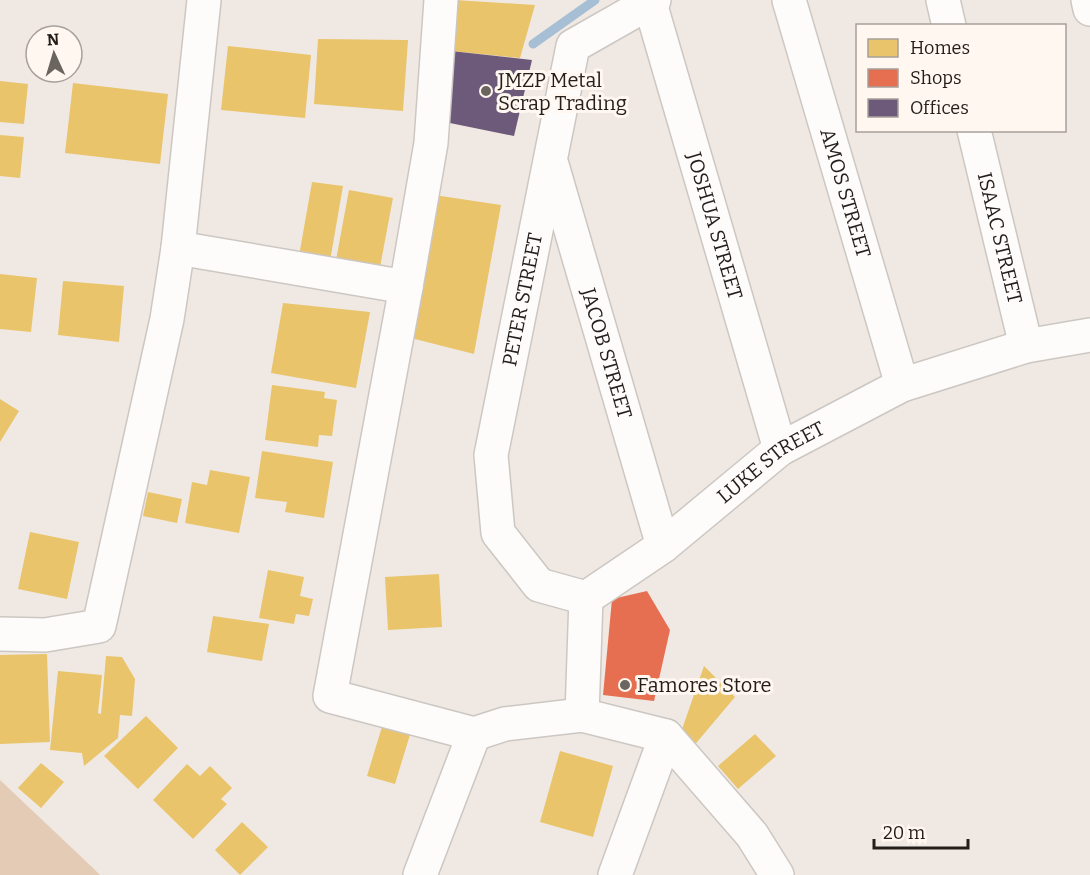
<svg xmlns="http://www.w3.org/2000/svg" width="1090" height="875" viewBox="0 0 1090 875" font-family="Bitter,serif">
	<rect width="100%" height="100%" fill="#f0e9e3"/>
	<!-- forest -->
	<path fill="#e4cbb6" d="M0,780L93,868L100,875H0Z"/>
	<!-- homes -->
	<path fill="#e9c46a" d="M455,0L535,5L520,58L451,51Z
		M318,39L408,40L403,111L314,104Z
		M228,46L311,55L305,118L221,110Z
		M0,81L28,84L24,124L0,122Z
		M73,83L168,94L160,164L65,153Z
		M0,135L24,137L20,178L0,176Z
		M312,182L343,186L330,261L299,256Z
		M349,190L393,198L380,267L336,260Z
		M434,195L501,205L474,354L403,336Z
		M0,274L37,278L31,332L0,329Z
		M63,281L124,286L119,342L58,335Z
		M283,303L370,312L356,388L271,373Z
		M272,385L325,392L324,398L337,400L332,436L319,435L318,447L265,440Z
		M0,399L19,411L0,442Z
		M262,451L333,462L324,518L285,512L287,502L255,498Z
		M210,470L250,477L239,533L185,523L192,482L207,485Z
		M148,492L182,499L177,523L143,516Z
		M30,532L79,542L67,599L18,589Z
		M268,570L304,577L300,596L313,599L309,616L296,614L294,624L259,618Z
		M439,574L442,627L388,630L385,577Z
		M213,616L269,624L262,661L207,652Z
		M47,654L50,742L0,744V655Z
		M106,656L122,657L135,679L132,716L120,715L118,738L84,766L82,753L50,750L58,671L102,675L98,713L101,714Z
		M704,666L735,697L692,748L680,735Z
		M146,716L178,748L138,789L104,756Z
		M384,720L412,728L395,784L367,776Z
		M755,734L776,756L738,789L718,766Z
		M560,751L613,766L593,837L540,822Z
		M41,763L64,782L41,808L18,788Z
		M187,764L200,776L210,766L232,788L221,799L227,804L193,839L153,800Z
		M242,822L268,847L240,875L215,850Z"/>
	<!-- shops -->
	<path fill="#e76f51" d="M647,591L670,630L654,701L603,695L612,599Z"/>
	<!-- offices -->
	<path fill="#6d597a" d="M451,51L532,60L514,136L445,122Z"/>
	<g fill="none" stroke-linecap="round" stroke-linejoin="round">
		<!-- stream -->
		<path stroke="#a6bfd5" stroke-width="9" d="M533,44L595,0"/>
		<!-- minor casing -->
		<g stroke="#ccc7c2" stroke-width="36">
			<g id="minor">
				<path d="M441,0L431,143L406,287L330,696L474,734L505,724L582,715L666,736L752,835L777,875"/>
				<path id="s1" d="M789,0L902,385"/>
				<path d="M943,0L949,26"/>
				<path d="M1088,0L1090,9"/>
				<path id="s2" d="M650,3L780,449"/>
				<path id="s3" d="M974,130L1026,346"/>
				<path id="s4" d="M552,165L663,546"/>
				<path d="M178,248L406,287"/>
				<path id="s5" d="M586,598L539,585L498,533L491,455L573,46L654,0"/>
				<path id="s6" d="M586,598L663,546L780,449L902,385L1026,346L1090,335"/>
				<path d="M0,634L45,635L99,626L167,319L178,248L204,0"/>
				<path d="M582,715L586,598"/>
				<path d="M420,875L474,734"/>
				<path d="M615,875L666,736"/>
			</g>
		</g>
		<!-- minor -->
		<use href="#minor" stroke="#fdfcfb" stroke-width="33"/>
	</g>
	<!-- markers -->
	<g fill="#6b6560" stroke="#fff7f0" stroke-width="2">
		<circle cx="486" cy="91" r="6"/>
		<circle cx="625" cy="685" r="6"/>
	</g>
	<g text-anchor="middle" stroke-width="6" stroke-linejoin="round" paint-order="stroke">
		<!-- poi labels -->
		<g font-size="20" fill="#231e1a" stroke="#fff7f0" text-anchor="start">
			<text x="498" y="87">JMZP Metal<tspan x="498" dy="23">Scrap Trading</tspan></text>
			<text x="637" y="692">Famores Store</text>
		</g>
		<!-- street labels -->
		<g font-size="20" fill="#231e1a" stroke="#fff7f0">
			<text dy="7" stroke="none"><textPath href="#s1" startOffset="201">AMOS STREET</textPath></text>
			<text dy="7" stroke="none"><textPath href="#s2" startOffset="232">JOSHUA STREET</textPath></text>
			<text dy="7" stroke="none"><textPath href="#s3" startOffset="111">ISAAC STREET</textPath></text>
			<text dy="7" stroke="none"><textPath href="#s5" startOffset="352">PETER STREET</textPath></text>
			<text dy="7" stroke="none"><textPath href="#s4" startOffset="196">JACOB STREET</textPath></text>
			<text dy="7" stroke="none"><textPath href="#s6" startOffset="230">LUKE STREET</textPath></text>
		</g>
	</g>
	<!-- legend -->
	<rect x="856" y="24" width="210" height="108" fill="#fff7f0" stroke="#a7a09a" stroke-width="1.5"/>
	<rect x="868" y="39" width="30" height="18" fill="#e9c46a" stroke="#a7a09a" stroke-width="1.5"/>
	<text x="910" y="54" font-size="18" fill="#231e1a">Homes</text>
	<rect x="868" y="69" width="30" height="18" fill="#e76f51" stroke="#a7a09a" stroke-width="1.5"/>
	<text x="910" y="84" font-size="18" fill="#231e1a">Shops</text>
	<rect x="868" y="99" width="30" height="18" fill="#6d597a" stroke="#a7a09a" stroke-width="1.5"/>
	<text x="910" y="114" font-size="18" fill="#231e1a">Offices</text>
	<!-- north arrow -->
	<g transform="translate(54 54) rotate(356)"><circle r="28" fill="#fff7f0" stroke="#a7a09a" stroke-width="1.5"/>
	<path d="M0-4.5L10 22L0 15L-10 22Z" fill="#6b6560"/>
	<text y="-9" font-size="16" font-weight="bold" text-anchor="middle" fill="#231e1a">N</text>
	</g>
	<!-- scale -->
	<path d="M874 839v9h94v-9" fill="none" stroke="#231e1a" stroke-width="3"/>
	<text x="883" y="839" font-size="18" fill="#231e1a" stroke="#fff7f0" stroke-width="4.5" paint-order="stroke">20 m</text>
</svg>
